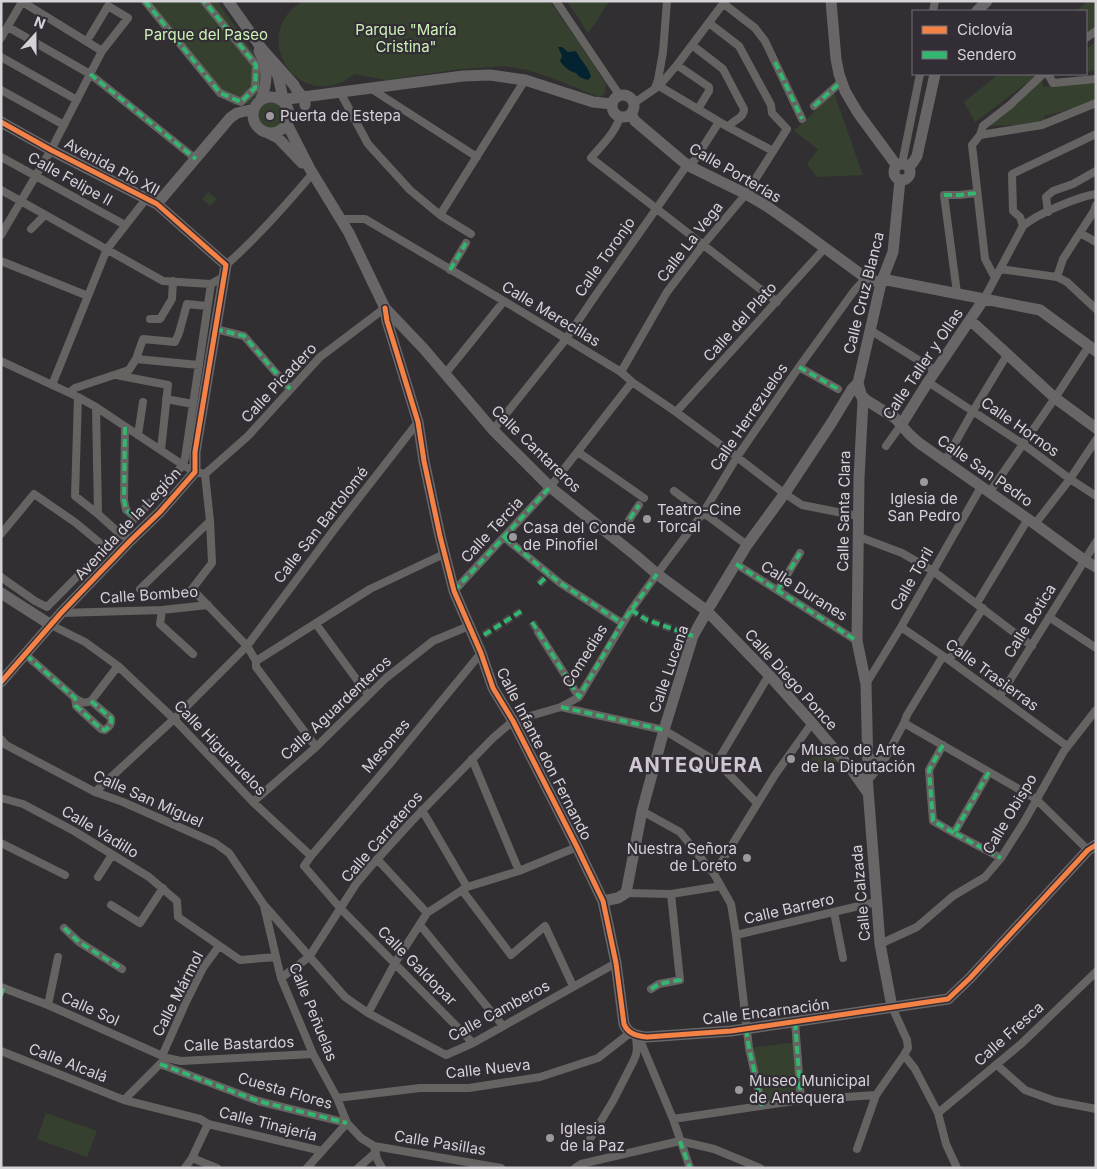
<svg xmlns="http://www.w3.org/2000/svg" width="1097" height="1169" viewBox="0 0 1097 1169" font-family="Inter,sans-serif">
	<rect width="100%" height="100%" fill="#322f33"/>
	<!-- green -->
	<path fill="#35412e" d="M142,1H217L260,62L262,79L257,95L249,104L233,105L215,92Z
		M304,1H550L589,58L606,84L605,92L603,95L598,97L555,79L528,70L504,66L461,69L386,80L355,74C350,77 346,80 342,82C289,105 251,29 304,1Z
		M567,1H610L606,5L597,21L588,33Z
		M1088,1H1096V31L1086,38V11H1076Z
		M1096,42V70L1086,72V49Z
		M999,74H1039L975,122L964,102Z
		M1042,74L1043,87L1096,83V103L1044,116L1046,124L983,126Z
		M834,93L863,175L817,177L807,164L818,149L794,131Z
		M256 115a15 15 0 1 1 30 0a15 15 0 1 1-30 0Z
		M208,192L217,199L210,206L202,199Z
		M828,744L842,759L822,771L807,763Z
		M797,1042L801,1100L762,1106L749,1048Z
		M46,1113L97,1131L87,1157L37,1139Z"/>
	<!-- water -->
	<path fill="#042330" d="M558,47H562L568,52L576,51C580,60 589,67 591,77L588,80C583,79 579,77 576,73C569,71 564,67 560,61L562,56Z"/>
	<g fill="none" stroke-linecap="round" stroke-linejoin="round">
		<!-- street-tunnel -->
		<path stroke="#4b484c" stroke-width="8" stroke-dasharray="8 4" stroke-linecap="butt" d="M539,584L549,574
			M631,610L647,620L693,636
			M532,622L538,632
			M484,635L523,610"/>
		<!-- street -->
		<path stroke="#666463" stroke-width="8" d="M21,1L102,51
			M145,1L220,93L241,102L255,88L256,65L204,1
			M556,1L620,96
			M724,4L755,28L765,41L802,119
			M933,11L935,1
			M8,27L90,74L196,159
			M1,38L22,2
			M1086,38L1096,31
			M692,45L723,69L744,109C744,119 732,120 728,127
			M1,57L77,100
			M677,65L709,87V91L698,109
			M1048,74L1053,83L1096,79
			M659,86L728,127L773,151
			M370,88L477,157
			M655,88L658,80L663,52L667,1
			M1,90L64,125
			M340,92L368,144L410,190L440,215L471,234
			M633,101H637L659,86L677,65L725,1
			M814,106L841,82
			M620,117C615,133 602,145 591,158L777,302
			M980,135L1042,125L1096,103
			M1,157L125,225
			M902,164L920,74
			M1,190L163,281L211,284L225,276
			M1048,212L1046,197L1053,191L1073,184L1096,171
			M440,215L525,80
			M341,219H365L504,301L621,372L632,382L676,412L737,457L781,491L802,505L858,516
			M1023,226L1020,217L1013,211L1012,174L1096,134
			M31,229L45,215
			M1080,233L1096,242
			M1,235L51,150L102,51L128,18L108,6L90,36
			M1,261L88,296
			M226,265C258,237 286,205 313,173
			M1000,269L1057,277L1067,282L1096,309
			M450,270L466,243
			M1057,277L1063,259L1094,211L1096,205
			M995,278L985,259L972,145L980,135L983,126L1010,105L1043,74
			M957,293L944,195H959L977,193
			M984,299L1023,226C1037,214 1077,197 1096,194
			M150,319H160L172,299L173,281
			M215,329L244,336L290,389
			M870,330L936,371
			M136,359L199,365
			M1,361L78,397L96,407L183,465L195,472L205,474L248,436L320,357L385,308
			M799,367L838,389
			M621,372L667,292L703,245L746,194L787,129L772,113L771,105L739,46L709,23
			M445,374L504,301
			M116,375L168,385L161,450
			M928,382L1023,444L1070,479L1096,496
			M52,385L107,249L146,199
			M70,392L75,388L129,370L136,359L143,339L175,342L179,333L187,304L207,306
			M78,397L75,496L98,514
			M166,399L193,404
			M96,407L98,514L120,534L131,540
			M676,412L824,249
			M125,427L124,500L126,510L136,518
			M493,430L566,339L593,299L687,165L694,161L719,122
			M138,435L143,402
			M886,446L901,425
			M578,452L644,498
			M945,461L973,411L1007,355
			M205,474L210,521L212,563L192,589L247,646L256,661V667L316,747
			M674,491L747,545
			M989,493L1055,398L1089,346
			M1035,524L1070,479L1096,440
			M623,529L639,505
			M1,534L34,494L76,523L106,548
			M857,536L902,553L933,571L1032,646
			M505,538L560,583L622,623
			M736,564L857,641
			M1,577L35,601L47,607L149,504L183,465L185,458L211,284
			M140,589L210,521
			M778,590L800,553
			M454,591L550,487L632,382
			M977,603L1028,519
			M162,610L160,624L193,654
			M61,613L162,610L208,605
			M1049,617L1096,648
			M316,624L368,695
			M51,625L85,642L118,666L174,719L253,802L311,856L304,866L341,909L473,1043
			M901,627L949,660L1067,746
			M538,632L579,697
			M26,655L75,698L76,706L101,729L105,730C110,726 112,724 111,718L91,701
			M949,660L983,608
			M256,661L370,589L444,554
			M866,684L901,627L981,487
			M1000,696L1096,542
			M75,698C81,702 84,704 91,701L118,666
			M561,707L664,730L717,762L757,803
			M904,723L1036,799L1088,850
			M1,739L6,745L95,792L123,802L215,843L229,853L264,905L345,997L368,1013L446,1055L473,1043L616,963
			M943,745L929,770L933,821L954,833
			M867,755C871,758 876,760 882,760L886,757L904,723L907,715L943,656
			M472,759L519,871
			M717,762L769,675
			M989,772L954,833L1001,858
			M867,776L871,777L875,772L882,760
			M95,792L174,719L247,646L333,531L418,422
			M1,798L23,804L74,831L149,877L177,901L178,917L240,960L276,957
			M253,802L316,747L386,678L433,641L469,626
			M422,810L467,887
			M642,811L680,832L714,874L731,904L736,935L749,1048L762,1106
			M1,843L65,875
			M311,856L388,766L481,653
			M377,859L427,913
			M714,874L775,775L812,723
			M98,877L112,855
			M462,890L511,955L545,926L573,986
			M626,893L671,894L721,886
			M111,905L140,923L163,888
			M264,906L281,978L313,1054L337,1098L347,1123L361,1138L374,1146L377,1159L382,1168
			M834,912L843,958
			M420,925L503,1026
			M64,928L79,942L122,969
			M736,935L876,902
			M880,944L917,927L953,896L985,877L1001,858L1024,822L1064,751L1096,710
			M281,978L309,957L356,884L371,866L411,822L493,738L513,721L561,707L579,697L631,610L657,574L703,513L737,457L799,367L854,291L866,278
			M1,987L48,1005L167,1058L181,1061L313,1054
			M651,989L659,984L680,980L671,894
			M48,1005L58,957
			M368,1013L395,963L427,913L467,887L519,871L577,847
			M795,1022L801,1100
			M640,1037L642,1045L673,1119L690,1168
			M1,1051L124,1100L200,1119L208,1124L322,1151
			M904,1055L915,1069L938,1113L946,1144L957,1168
			M162,1056L186,1002L203,968L219,946
			M160,1064L258,1101L347,1123
			M997,1065L1025,1090L1055,1101L1096,1109
			M337,1098L420,1088H469L540,1077L598,1058L630,1033
			M124,1100L163,1061
			M938,1113L1021,1044L1096,972
			M673,1119L801,1100L876,1095
			M587,1144L613,1101L634,1060C638,1052 637,1046 636,1038
			M374,1146L501,1168
			M857,1149L876,1095L904,1055L908,1048L907,1040L892,1007
			M192,1158L217,1168
			M185,1168L192,1158L208,1124
			M307,1168L347,1123
			M358,1168L375,1153
			M575,1168L581,1164L680,1141L714,1149L760,1168"/>
		<!-- secondary -->
		<path stroke="#686666" stroke-width="11" d="M228,1L262,49L294,85C297,93 306,97 305,105
			M831,1L836,59L839,74L845,91L858,113L897,166
			M977,11L987,1
			M259,51C268,67 268,84 260,101
			M274,67L278,76L284,103
			M612 106a11 11 0 1 1 22 0a11 11 0 1 1-22 0Z
			M253 115a18 18 0 1 1 36 0a18 18 0 1 1-36 0Z
			M280,100L463,76L490,75L525,80L593,102L612,104
			M631,114L635,121L687,165L746,194L768,207L795,226L866,278L881,283
			M1,122L51,150L157,204L226,265L195,452V472L160,512L131,540L61,613L1,682
			M287,124L310,169L349,233L385,308L424,349L493,430L550,487L635,555L657,574L707,611L769,675L812,723L852,770L868,793
			M268,133L278,138L302,163
			M894 172a8 8 0 1 1 16 0a8 8 0 1 1-16 0Z
			M909,167L914,161L917,156L935,74
			M157,204L230,118L237,113L254,109
			M882,279L1040,310L1096,351
			M385,308L387,321L418,422L424,461L440,536L454,591L481,653L493,688L513,721L577,847L603,901L616,963L624,1024C628,1034 637,1036 647,1037L731,1031L948,999L970,978L1088,850L1096,845
			M970,320L1055,398L1096,428
			M860,394L866,400L895,418L909,434L919,443L1035,524L1084,560L1096,567
			M901,425L928,382L984,299
			M1,593L51,625
			M603,901L618,898L626,893L642,811L664,730L693,636L707,611L747,545L785,493L832,422L852,389L858,383
			M892,1007L880,944L867,776L868,770L866,684L857,641L859,478L863,401L858,383L881,283L893,252L900,180"/>
		<!-- quiet -->
		<path stroke="#33b770" stroke-width="4" stroke-dasharray="8 4" stroke-linecap="butt" d="M145,1L220,93L241,102L255,88L256,65L204,1
			M775,62L802,119
			M90,74L196,159
			M814,106L841,82
			M944,195H959L977,193
			M450,270L466,243
			M215,329L244,336L290,389
			M799,367L838,389
			M125,427L124,500L126,510L136,518
			M623,529L639,505
			M505,538L560,583L622,623
			M736,564L857,641
			M539,584L549,574
			M778,590L800,553
			M454,591L550,487
			M631,610L647,620L693,636
			M532,622L579,697L622,623L657,574
			M484,635L523,610
			M26,655L75,698L76,706L101,729L105,730C110,726 112,724 111,718L91,701
			M561,707L664,730
			M943,745L929,770L933,821L954,833
			M989,772L954,833L1001,858
			M64,928L79,942L122,969
			M651,989L659,984L680,980V977
			M1,996L3,988
			M795,1022L801,1100
			M746,1029L749,1048L762,1106
			M160,1064L258,1101L347,1123
			M680,1141L690,1168"/>
		<!-- cycleway casing -->
		<g stroke="#332d35" stroke-width="8">
			<path id="cycleway" d="M1,122L51,150L157,204L226,265L195,452V472L160,512L131,540L61,613L1,682
				M385,308L387,321L418,422L424,461L440,536L454,591L481,653L493,688L513,721L577,847L603,901L616,963L624,1024C628,1034 637,1036 647,1037L731,1031L948,999L970,978L1088,850L1096,845"/>
		</g>
		<!-- cycleway -->
		<use href="#cycleway" stroke="#f48246" stroke-width="5"/>
	</g>
	<!-- markers -->
	<g fill="#9d9a9e" stroke="#332d35" stroke-width="2">
		<circle cx="270" cy="116" r="5"/>
		<circle cx="924" cy="482" r="5"/>
		<circle cx="647" cy="519" r="5"/>
		<circle cx="513" cy="537" r="5"/>
		<circle cx="791" cy="759" r="5"/>
		<circle cx="747" cy="858" r="5"/>
		<circle cx="739" cy="1090" r="5"/>
		<circle cx="550" cy="1138" r="5"/>
	</g>
	<g text-anchor="middle" stroke-width="4.5" stroke-linejoin="round" paint-order="stroke">
		<!-- park labels -->
		<g font-size="15" fill="#ccf2b7" stroke="#332d35">
			<text x="406" y="35">Parque "María<tspan x="406" dy="17">Cristina"</tspan></text>
			<text x="206" y="40">Parque del Paseo</text>
		</g>
		<!-- poi labels -->
		<g font-size="15" fill="#d6d3d8" stroke="#332d35" text-anchor="start">
			<text x="280" y="121">Puerta de Estepa</text>
			<text x="924" y="504" text-anchor="middle">Iglesia de<tspan x="924" dy="17">San Pedro</tspan></text>
			<text x="657" y="515">Teatro-Cine<tspan x="657" dy="17">Torcal</tspan></text>
			<text x="523" y="533">Casa del Conde<tspan x="523" dy="17">de Pinofiel</tspan></text>
			<text x="801" y="755">Museo de Arte<tspan x="801" dy="17">de la Diputación</tspan></text>
			<text x="737" y="854" text-anchor="end">Nuestra Señora<tspan x="737" dy="17">de Loreto</tspan></text>
			<text x="749" y="1086">Museo Municipal<tspan x="749" dy="17">de Antequera</tspan></text>
			<text x="560" y="1134">Iglesia<tspan x="560" dy="17">de la Paz</tspan></text>
		</g>
		<!-- street labels -->
		<g font-size="15" fill="#d6d3d8" stroke="#332d35">
			<text transform="translate(112 167) rotate(28)" y="5">Avenida Pío XII</text>
			<text transform="translate(735 173) rotate(30)" y="5">Calle Porterías</text>
			<text transform="translate(70 179) rotate(29)" y="5">Calle Felipe II</text>
			<text transform="translate(690 242) rotate(-52)" y="5">Calle La Vega</text>
			<text transform="translate(605 257) rotate(-55)" y="5">Calle Toronjo</text>
			<text transform="translate(864 293) rotate(-76)" y="5">Calle Cruz Blanca</text>
			<text transform="translate(551 314) rotate(31)" y="5">Calle Merecillas</text>
			<text transform="translate(740 322) rotate(-48)" y="5">Calle del Plato</text>
			<text transform="translate(923 364) rotate(-56)" y="5">Calle Taller y Ollas</text>
			<text transform="translate(279 383) rotate(-47)" y="5">Calle Picadero</text>
			<text transform="translate(749 417) rotate(-56)" y="5">Calle Herrezuelos</text>
			<text transform="translate(1020 427) rotate(35)" y="5">Calle Hornos</text>
			<text transform="translate(536 449) rotate(44)" y="5">Calle Cantareros</text>
			<text transform="translate(985 471) rotate(35)" y="5">Calle San Pedro</text>
			<text transform="translate(844 511) rotate(-89)" y="5">Calle Santa Clara</text>
			<text transform="translate(128 524) rotate(-47)" y="5">Avenida de la Legión</text>
			<text transform="translate(321 525) rotate(-52)" y="5">Calle San Bartolomé</text>
			<text transform="translate(492 530) rotate(-47)" y="5">Calle Tercia</text>
			<text transform="translate(912 579) rotate(-60)" y="5">Calle Toril</text>
			<text transform="translate(804 591) rotate(32)" y="5">Calle Duranes</text>
			<text transform="translate(149 595) rotate(-4)" y="5">Calle Bombeo</text>
			<text transform="translate(1030 621) rotate(-58)" y="5">Calle Botica</text>
			<text transform="translate(585 656) rotate(-58)" y="5">Comedias</text>
			<text transform="translate(669 669) rotate(-71)" y="5">Calle Lucena</text>
			<text transform="translate(992 675) rotate(36)" y="5">Calle Trasierras</text>
			<text transform="translate(791 680) rotate(48)" y="5">Calle Diego Ponce</text>
			<text transform="translate(336 708) rotate(-43)" y="5">Calle Aguardenteros</text>
			<text transform="translate(386 746) rotate(-50)" y="5">Mesones</text>
			<text transform="translate(220 748) rotate(46)" y="5">Calle Higueruelos</text>
			<text transform="translate(544 754) rotate(63)" y="5">Calle Infante don Fernando</text>
			<text transform="translate(148 799) rotate(24)" y="5">Calle San Miguel</text>
			<text transform="translate(1010 814) rotate(-59)" y="5">Calle Obispo</text>
			<text transform="translate(100 832) rotate(31)" y="5">Calle Vadillo</text>
			<text transform="translate(382 837) rotate(-49)" y="5">Calle Carreteros</text>
			<text transform="translate(861 893) rotate(-95)" y="5">Calle Calzada</text>
			<text transform="translate(789 909) rotate(-13)" y="5">Calle Barrero</text>
			<text transform="translate(417 966) rotate(45)" y="5">Calle Galdopar</text>
			<text transform="translate(178 994) rotate(-63)" y="5">Calle Mármol</text>
			<text transform="translate(90 1009) rotate(24)" y="5">Calle Sol</text>
			<text transform="translate(499 1011) rotate(-28)" y="5">Calle Camberos</text>
			<text transform="translate(313 1012) rotate(68)" y="5">Calle Peñuelas</text>
			<text transform="translate(766 1012) rotate(-7)" y="5">Calle Encarnación</text>
			<text transform="translate(1009 1034) rotate(-42)" y="5">Calle Fresca</text>
			<text transform="translate(239 1044) rotate(-2)" y="5">Calle Bastardos</text>
			<text transform="translate(68 1063) rotate(21)" y="5">Calle Alcalá</text>
			<text transform="translate(488 1069) rotate(-6)" y="5">Calle Nueva</text>
			<text transform="translate(285 1091) rotate(16)" y="5">Cuesta Flores</text>
			<text transform="translate(268 1124) rotate(14)" y="5">Calle Tinajería</text>
			<text transform="translate(440 1143) rotate(9)" y="5">Calle Pasillas</text>
		</g>
		<!-- district labels -->
		<g font-size="20" font-weight="bold" letter-spacing="1" fill="#cfc8d2" stroke="#332d35">
			<text x="696" y="772">ANTEQUERA</text>
		</g>
	</g>
	<!-- border -->
	<rect width="1097" height="1169" fill="none" stroke="#d6d3d8" stroke-width="5"/>
	<!-- legend -->
	<rect x="912" y="10" width="175" height="65" fill="#332d35" stroke="#746f76"/>
	<rect x="922" y="26" width="25" height="8" fill="#f48246" stroke="#746f76"/>
	<text x="957" y="35" font-size="15" fill="#d6d3d8">Ciclovía</text>
	<rect x="922" y="51" width="25" height="8" fill="#33b770" stroke="#746f76"/>
	<text x="957" y="60" font-size="15" fill="#d6d3d8">Sendero</text>
	<!-- north arrow -->
	<g transform="translate(35 35) rotate(21)" stroke="#332d35" stroke-width="4" paint-order="stroke">
	<path d="M0-4L9 19L0 12L-9 19Z" fill="#d6d3d8"/>
	<text y="-8" font-size="14" font-weight="bold" text-anchor="middle" fill="#d6d3d8">N</text>
	</g>
</svg>
